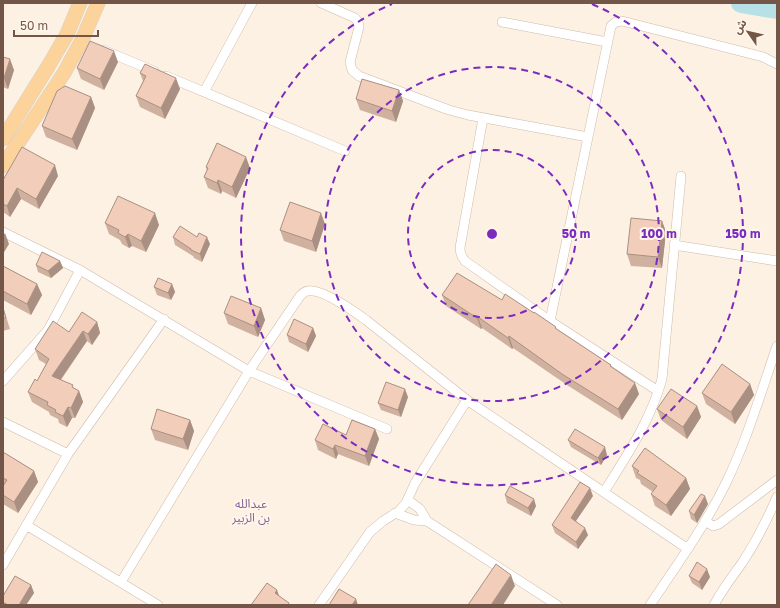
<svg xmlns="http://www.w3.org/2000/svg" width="780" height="608" viewBox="0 0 780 608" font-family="'Golos Text','Noto Sans Arabic',sans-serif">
	<rect width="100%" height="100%" fill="#fcf1e2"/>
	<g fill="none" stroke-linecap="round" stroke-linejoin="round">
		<!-- river -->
		<path stroke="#b7e1e6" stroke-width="20" d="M741,3L777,9"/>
		<!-- street casing -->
		<g stroke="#d0baac" stroke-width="10">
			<path id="street" d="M321,3L355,18L358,22L359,27L350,62L352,70L359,76L449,110L468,115L588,137
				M502,22L607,42
				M103,50L154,71
				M166,76L345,151
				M204,92L252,3
				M483,118L461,242C459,250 460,255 465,261L550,321L658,391
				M3,232L80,270L249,371L387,429
				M674,245L777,261
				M550,321L611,26L616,22L622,21L763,57L777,64
				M3,381L48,330L80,270
				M3,422L68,454
				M604,492C627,455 650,422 662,379L681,176
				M408,500L420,509L427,521L557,605
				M395,513L414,520L427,521
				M705,521L713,526L719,524L777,480
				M26,525L158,605
				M3,565L68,454L164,319
				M121,582L249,371L300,296C303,293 305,291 308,291C322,288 355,312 366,320L467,400L688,549
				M319,605L370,532L383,521L399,511L406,503L415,483L467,400
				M650,605C677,565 705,526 726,483C747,440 761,392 777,346
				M714,605C722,590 732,577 742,563C756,542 767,520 777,497"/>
		</g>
		<!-- primary casing -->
		<g stroke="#d8d0cc" stroke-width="15">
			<path id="primary" d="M3,139L49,65L67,34L80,3
				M3,166L64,73L82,40L98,3"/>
		</g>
		<!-- street -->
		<use href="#street" stroke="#fff" stroke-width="9"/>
		<!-- primary -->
		<use href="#primary" stroke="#fcd39a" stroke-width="14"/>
	</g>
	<!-- wall -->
	<path fill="#d0b1a0" d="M3,57L14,70L8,89L3,87Z
		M118,62L104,90L81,79L77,68Z
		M140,73L180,89L165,119L140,107L136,96L143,81Z
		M399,90L403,101L396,122L360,110L356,99Z
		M91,97L95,108L77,150L46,137L42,126Z
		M206,167L250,168L236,198L222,191L221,194L208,188L204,177L207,171Z
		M58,176L39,209L21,199L10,217L3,212V180Z
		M662,221L666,232L662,268L631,266L627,254Z
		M105,223L159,225L146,252L132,246L129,248L122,244L120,240L109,234Z
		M325,224L316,252L284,241L280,230Z
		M173,237H197L210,244L202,262L194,258L193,256L175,245Z
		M60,261L63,268L51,278L38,272L36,265Z
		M3,266L37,284L42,295L31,315L3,300Z
		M172,284L175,292L171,300L157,295L154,287Z
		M442,295L502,300L557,329L611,365L612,367L639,394L622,420L567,385L513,348L512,349L482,328L481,329L446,306Z
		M3,307L10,329L3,331Z
		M261,308L265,320L258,337L228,324L224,313Z
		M97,322L100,333L92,345L87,341L61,380L74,388L79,391L83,402L75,418H72L67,427L59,423L58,419L50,415L49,412L32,402L28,392L37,381L46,364L39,360L35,349L69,332Z
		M313,328L316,336L308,352L289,342L287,335Z
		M750,384L754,395L735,424L706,404L702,393Z
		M408,397L401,417L381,410L378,403Z
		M697,406L701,417L687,439L661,420L657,409Z
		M190,420L194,431L188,450L155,440L151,429Z
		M375,429L379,439L369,466L338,454L336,459L318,450L315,440L346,435Z
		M568,440L607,455L601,465L571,447Z
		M3,452L34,471L38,482L18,513L3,504Z
		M632,466L686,478L690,489L671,516L655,506L651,494L653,492L641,484L640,480L636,478Z
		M505,495L536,506L531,516L507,503Z
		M593,496L576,521L588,535L578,549L555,533L552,525Z
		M708,504L697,523L691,519L689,511Z
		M689,576L710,577L702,590L692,583Z
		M31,585L34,593L26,605H3V596Z"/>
	<!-- shaded-wall -->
	<path fill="#a99082" d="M114,51L118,62L104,90L100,79Z
		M10,59L14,70L8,89L4,78Z
		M176,78L180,89L165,119L161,108Z
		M399,90L403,101L396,122L392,111Z
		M91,97L95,108L77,150L72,139Z
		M246,157L250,168L236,198L232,187Z
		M55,165L58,176L39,209L36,199Z
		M218,180L222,191L221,194L217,183Z
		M17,188L21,199L10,217L7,206Z
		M155,213L159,225L146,252L141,241Z
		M321,213L325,224L316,252L312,241Z
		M662,221L666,232L662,268L658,257Z
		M5,233L9,244L3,254V236Z
		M128,234L132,246L129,248L125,237Z
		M207,237L210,244L202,262L200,254Z
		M60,261L63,268L51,278L48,271Z
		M37,284L42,295L31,315L27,304Z
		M172,284L175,292L171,300L168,293Z
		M261,308L265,320L258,337L254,326Z
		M478,317L482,328L481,329L477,318Z
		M97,322L100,333L92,345L88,334Z
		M313,328L316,336L308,352L306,344Z
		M83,331L87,341L56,386L52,376Z
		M509,336L513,348L512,349L508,338Z
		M635,383L639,394L622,420L618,409Z
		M750,384L754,395L735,424L731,412Z
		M405,389L408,397L401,417L398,410Z
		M79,391L83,402L75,418L71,408Z
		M697,406L701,417L687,439L683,427Z
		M68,407L72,418L67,427L63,416Z
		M190,420L194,431L188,450L183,439Z
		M375,429L379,439L369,466L365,456Z
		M335,445L338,454L336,459L333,449Z
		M605,447L607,455L601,465L598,458Z
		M34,471L38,482L18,513L14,502Z
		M686,478L690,489L671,516L666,505Z
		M590,488L593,496L573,525L571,518Z
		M705,496L708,504L697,523L694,515Z
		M534,499L536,506L531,516L528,508Z
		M585,528L588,535L578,549L576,542Z
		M707,569L710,577L702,590L699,582Z
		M511,575L515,586L503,605H491Z
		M31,585L34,593L26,605H19Z
		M277,590L281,601L275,593Z
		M356,599L358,605H352Z"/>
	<!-- building -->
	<path fill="#f2ceba" stroke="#a99082" d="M90,41L114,51L100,79L77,68Z
		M3,57L10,59L4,78L3,77Z
		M145,64L176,78L161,108L136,96L146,76L140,73Z
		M362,79L399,90L392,111L356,99Z
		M65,86L91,97L72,139L42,126L57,91Z
		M217,143L246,157L232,187L218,180L217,183L204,177L208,168L206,167Z
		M22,147L55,165L36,199L17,188L7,206L3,204V180Z
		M118,196L155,213L141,241L128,234L125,237L118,233L119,230L105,223Z
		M290,202L321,213L312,241L280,230Z
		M631,218L662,221L658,257L627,254Z
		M180,226L197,237L199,233L207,237L200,254L191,250V249L173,237Z
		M42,252L60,261L48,271L36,265Z
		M3,266L37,284L27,304L3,291Z
		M457,273L502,300L505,294L534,313V312L556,327L555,328L611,365L610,366L635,383L618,409L562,374L509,336L508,338L478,317L477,318L442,295Z
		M158,278L172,284L168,293L154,287Z
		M231,296L261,308L254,326L224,313Z
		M3,308L6,318H3Z
		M82,312L97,322L88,334L83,331L52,376L73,385L72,387L79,391L71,408L68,407L63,416L55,412L56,410L47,405L48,402L28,392L35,379L37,381L49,359L35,349L53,321L69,332Z
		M294,319L313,328L306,344L287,335Z
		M722,364L750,384L731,412L702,393Z
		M386,382L405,389L398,410L378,403Z
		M671,389L697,406L683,427L657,409Z
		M157,409L190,420L183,439L151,429Z
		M352,420L375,429L365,456L335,445L333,449L315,440L323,424L346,435Z
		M575,429L605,447L598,458L568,440Z
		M645,448L686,478L666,505L651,494L657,486L637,473L639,471L632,466Z
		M3,452L34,471L14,502L3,495V486L7,480L3,478Z
		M580,482L590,488L571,518L585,528L576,542L552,525Z
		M510,486L534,499L528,508L505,495Z
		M701,494L705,496L694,515L689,511Z
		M697,562L707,569L699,582L689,576Z
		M496,564L511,575L491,605H468Z
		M15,576L31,585L19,605H8L3,602V596Z
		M267,583L277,590L275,593L289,603L288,605H251Z
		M339,589L356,599L352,605H329Z"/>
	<!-- distance rings -->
	<g fill="none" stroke="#7b2cbf" stroke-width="2" stroke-dasharray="7 5">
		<circle cx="492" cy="234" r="84"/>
		<circle cx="492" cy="234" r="167"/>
		<path d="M592 4A251 251 0 1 1 392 4"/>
	</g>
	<g text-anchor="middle" stroke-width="4" stroke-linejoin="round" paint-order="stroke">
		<!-- neighbourhood labels -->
		<g font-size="12" fill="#846498" stroke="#fff5e9">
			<text x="251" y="508">عبدالله<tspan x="251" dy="14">بن الزبير</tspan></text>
		</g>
	</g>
	<circle cx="492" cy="234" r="6" fill="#7b2cbf" stroke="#fff5e9" stroke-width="2"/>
	<g font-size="12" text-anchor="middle" font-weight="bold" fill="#7b2cbf" stroke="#fff5e9" stroke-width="4" stroke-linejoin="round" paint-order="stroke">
		<text x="576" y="238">50 m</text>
		<text x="659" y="238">100 m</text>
		<text x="743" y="238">150 m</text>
	</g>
	<!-- border -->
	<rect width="780" height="608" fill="none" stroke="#745648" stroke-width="8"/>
	<!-- north arrow -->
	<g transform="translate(748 32) rotate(304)" stroke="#fff5e9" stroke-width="3" paint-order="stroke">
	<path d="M0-3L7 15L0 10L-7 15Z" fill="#745648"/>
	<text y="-6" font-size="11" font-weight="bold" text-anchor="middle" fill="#745648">ش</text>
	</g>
	<!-- scale -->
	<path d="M14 30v6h84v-6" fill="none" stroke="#745648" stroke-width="2"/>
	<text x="20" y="30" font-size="12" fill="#745648" stroke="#fff5e9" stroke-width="3" paint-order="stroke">50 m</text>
</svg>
